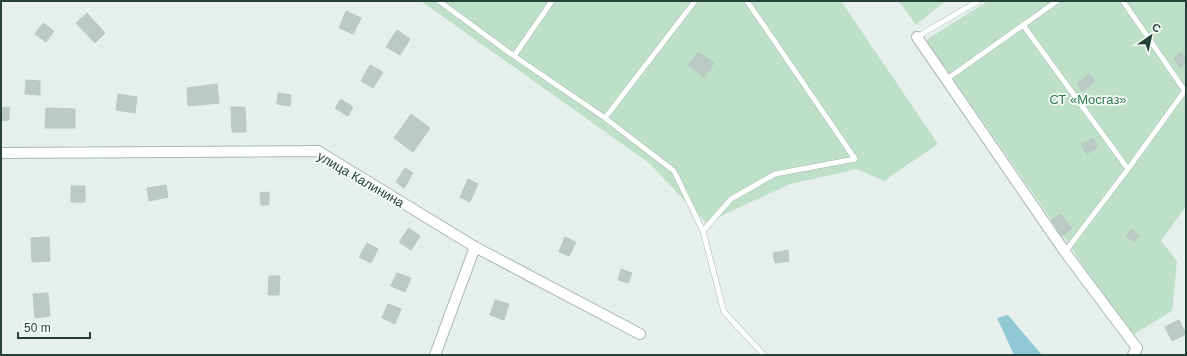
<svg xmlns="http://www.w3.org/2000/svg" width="1187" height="356" viewBox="0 0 1187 356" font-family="Helvetica,sans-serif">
	<rect width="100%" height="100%" fill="#e6efeb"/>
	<!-- green -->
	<path fill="#bfe0c8" d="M421,1H841L938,144L884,181L857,169L790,184L706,223L649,163Z
		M899,1H945L916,25Z
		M988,1H1186V206L1161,241L1177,261L1172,311L1132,335L926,40Z"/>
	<!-- water -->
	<path fill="#8ec9d4" d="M1008,315L1042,355H1014L997,318Z"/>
	<!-- building -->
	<path fill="#bbcac4" stroke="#b8c9c2" d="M346,11L361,18L353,34L339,28Z
		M87,13L105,33L95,43L76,23Z
		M43,23L54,31L46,42L35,34Z
		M397,30L410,39L400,55L386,47Z
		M698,52L714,63L704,77L688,65Z
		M1181,52L1186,58V64L1181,68L1173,59Z
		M370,65L383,72L373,88L361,81Z
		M1090,74L1095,82L1082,91L1077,83Z
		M26,80L40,81V95L25,94Z
		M217,84L219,103L188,106L187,88Z
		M278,93L291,95L290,106L277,104Z
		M118,94L137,97L135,113L116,110Z
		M341,99L353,107L348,116L335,108Z
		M9,107V120L1,121V108Z
		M231,107H245L246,132H232Z
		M46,108L75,109V128H45Z
		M411,114L430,128L413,152L394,138Z
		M1093,138L1098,146L1087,154L1081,145Z
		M405,168L413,173L404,188L396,182Z
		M468,179L478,184L470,202L460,197Z
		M166,185L168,197L149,201L147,188Z
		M71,186H85V202H71Z
		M269,192V205H261L260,193Z
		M1061,214L1072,229L1062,236L1051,220Z
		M409,228L420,236L411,250L399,242Z
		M1131,229L1139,236L1134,242L1126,236Z
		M49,237L50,261L32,262L31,238Z
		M565,237L576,242L569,256L559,252Z
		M367,243L378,249L371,263L359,257Z
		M788,250L789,261L775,263L773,253Z
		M621,269L632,273L628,283L618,280Z
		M397,273L411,278L405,292L391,286Z
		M269,276H280L279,295H268Z
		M48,293L50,316L35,318L33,294Z
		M495,300L509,304L504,320L490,315Z
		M388,304L401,309L395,324L382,318Z
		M1179,320L1186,334L1172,341L1165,327Z"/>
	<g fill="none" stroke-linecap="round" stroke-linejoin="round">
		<!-- lane casing -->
		<g stroke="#a8b8b2" stroke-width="6">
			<path id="lane" d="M439,1L514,56L605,118L674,171L703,231
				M747,1L855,159L775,174L731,199L703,231L724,312L764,355
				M1123,1L1185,91
				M1023,25L1128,169
				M917,37L978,1
				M514,56L552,1
				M947,79L1057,1
				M605,118L695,1
				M1065,252L1128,169L1186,89"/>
		</g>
		<!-- street casing -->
		<g stroke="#a8b8b2" stroke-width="12">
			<path id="street" d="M917,37L1065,252L1137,348L1133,355
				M1,153L318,151L475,247L640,334
				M435,355L475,247"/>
		</g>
		<!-- lane -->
		<use href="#lane" stroke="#fff" stroke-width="5"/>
		<!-- street -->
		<use href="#street" stroke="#fff" stroke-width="10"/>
	</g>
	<g text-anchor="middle" stroke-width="3.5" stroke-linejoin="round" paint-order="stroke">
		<!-- park labels -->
		<g font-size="13" fill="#2d7a4b" stroke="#f7fbf9">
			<text x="1088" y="104">СТ «Мосгаз»</text>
		</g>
		<!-- street labels -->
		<g font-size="13" fill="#24423a" stroke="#f7fbf9">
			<text transform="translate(361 179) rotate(30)" y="5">улица Калинина</text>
		</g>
	</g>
	<!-- border -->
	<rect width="1187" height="356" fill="none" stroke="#24423a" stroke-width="4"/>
	<!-- north arrow -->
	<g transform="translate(1151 36) rotate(34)" stroke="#f7fbf9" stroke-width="3" paint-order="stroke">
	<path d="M0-3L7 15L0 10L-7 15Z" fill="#24423a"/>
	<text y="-6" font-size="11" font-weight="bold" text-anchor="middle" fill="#24423a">С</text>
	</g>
	<!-- scale -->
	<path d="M18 332v6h72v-6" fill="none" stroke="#24423a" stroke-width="2"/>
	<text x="24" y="332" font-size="12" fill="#24423a" stroke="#f7fbf9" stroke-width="3" paint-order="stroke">50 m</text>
</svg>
